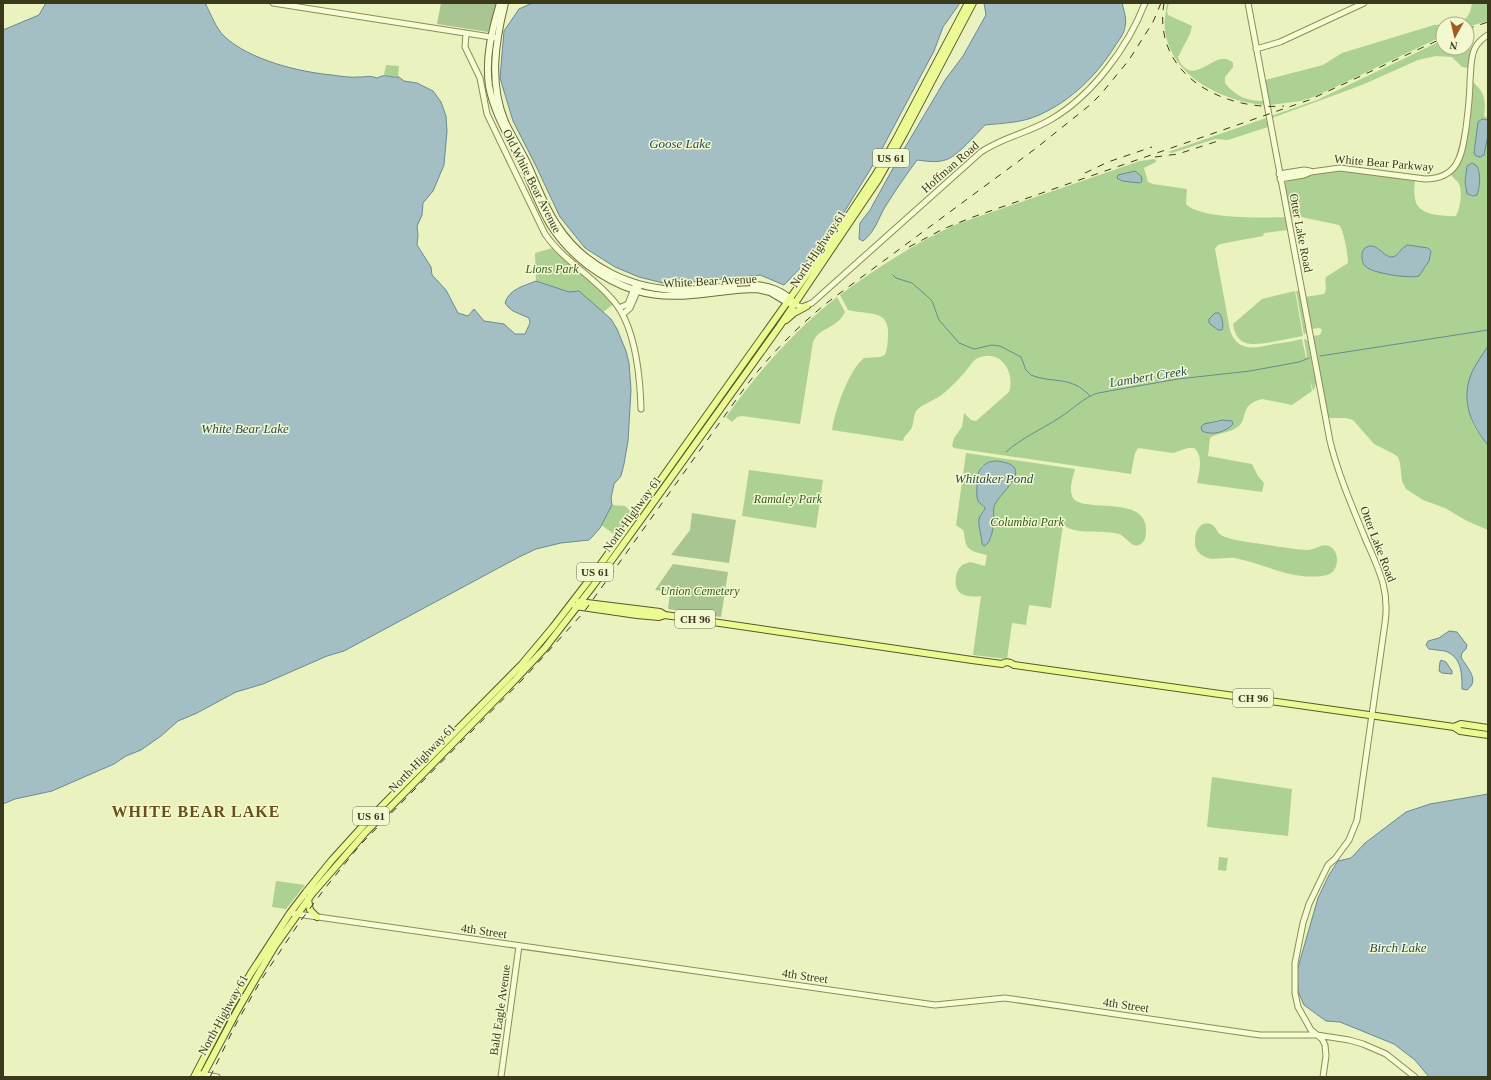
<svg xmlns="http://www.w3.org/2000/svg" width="1491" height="1080" viewBox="0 0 1491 1080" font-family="'Times New Roman',serif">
	<rect width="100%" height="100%" fill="#eaf2bf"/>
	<!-- green -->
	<path fill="#add192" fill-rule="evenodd" d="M1167,3H1169L1167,11L1168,15L1192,26L1190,34L1178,57C1179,61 1180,63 1183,66C1198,83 1218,47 1233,63V67L1225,77V83C1235,96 1247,101 1263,101L1264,105C1222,101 1172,77 1165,31C1164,21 1166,12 1167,3Z
		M1472,3H1488V21L1467,27V24H1443V36L1316,96L1301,101L1269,105L1265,80L1323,65L1342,53L1434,25C1444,24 1459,25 1466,18C1470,15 1471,8 1472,3Z
		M1467,37L1471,51L1468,68L1462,67L1452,57L1436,56L1418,60L1362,85L1272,118L1271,116L1317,100L1443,40V48H1467Z
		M386,65L399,66L398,77L384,75Z
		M1473,82C1485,93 1486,100 1484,116L1488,118V346L1472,372L1468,388L1467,402L1472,422L1476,430L1488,445V530L1467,521L1445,508L1423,500L1406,489L1402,481L1400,463L1398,457L1394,454L1374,444L1353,420L1346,418H1328L1312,336L1320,335L1322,330L1320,328L1311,329L1305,297L1324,294C1328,289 1324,283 1326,277L1348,263C1348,255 1344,230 1339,225L1301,217L1290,218L1284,186L1285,183L1288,180L1340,170L1415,180C1413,201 1414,211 1437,215C1443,215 1450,217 1456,216C1460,209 1463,192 1459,184C1457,181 1453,177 1450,174L1459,165L1465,152L1472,103ZM1471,163L1474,164L1478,193C1475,197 1471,197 1467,194L1465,182L1467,167Z
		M1266,118L1268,127L1228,140L1215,139L1172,153L1168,152Z
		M1154,159L1156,160V162L1144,168L1148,182L1153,184L1187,189L1186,204C1198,219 1265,218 1285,217L1287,230L1264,233L1263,236L1220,244L1217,246L1215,249L1230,330C1237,353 1256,348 1274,344C1284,343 1293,341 1302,339L1306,358L1307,357L1304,339L1307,340L1308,342L1316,383L1314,390H1313L1310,380L1312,391L1292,405L1262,399C1239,405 1248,418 1239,426C1231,433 1216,433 1210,438L1208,456L1252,464L1258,476L1264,483L1262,492L1197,483C1199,472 1204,456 1194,448H1188L1173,453L1138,448L1135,453L1131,474L954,448L952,446L954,438L962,427L964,413L971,420L976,421L1009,392C1016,371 999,347 976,359C972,362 969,367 966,371C959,379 952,386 944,393C936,400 923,403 916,411C913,417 914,424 911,429C908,434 904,435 903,441L832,430C835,411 848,371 864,358L880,357L885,355C887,349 888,343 888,336C890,309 869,315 848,310L840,295C877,268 915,243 957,224L1140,161ZM1223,420L1232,421L1223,431L1204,432L1214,421Z
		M556,247L615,303L603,312L579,292H569L536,281L535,253Z
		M1295,291L1303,336C1293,338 1282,340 1272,342C1252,345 1237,348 1233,324L1262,299Z
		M1296,291H1299L1306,332L1304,335Z
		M837,297L845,312C836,330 820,326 813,342L800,424L742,416L737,417L732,422L726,417C758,372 793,332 837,297Z
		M966,453L1075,469C1073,477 1069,488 1072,496C1078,515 1145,493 1146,529C1146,535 1146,542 1139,545C1131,548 1127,537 1119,534C1102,529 1078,536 1063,525L1051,608L1029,605L1026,625L1012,623L1007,659L973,655L981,596C966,598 953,595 956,577C957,572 958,569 962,565L970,562L985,566L987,555C979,553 969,552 966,544C964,539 965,534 963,530L956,525ZM993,461H999L983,546L979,520L980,515L985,509L977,498V476L981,466L986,463Z
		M749,470L823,480L816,528L742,516Z
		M612,505L625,506L632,513V516L617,536L601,525Z
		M1203,524C1218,521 1214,534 1225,537C1236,541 1249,542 1261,544C1276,546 1291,549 1306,550C1314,551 1321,543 1329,546C1340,550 1340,572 1327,575C1296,582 1265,564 1235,558C1225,557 1214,561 1205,557C1199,554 1195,549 1195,543C1195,535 1196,528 1203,524Z
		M1212,777L1292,789L1288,836L1207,827Z
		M1219,857L1228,858L1226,871L1218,870Z
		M276,881L305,885L286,909L272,907Z"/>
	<!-- cemetery -->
	<path fill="#a8c592" d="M441,3H497L488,32L437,24Z
		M692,513L736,520L729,563L671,555L690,530Z
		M673,564L728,572L721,617L668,609L670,592L655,590Z"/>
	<!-- water -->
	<path fill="#a3bfc4" stroke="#698a93" d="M46,3H205C211,14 216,29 225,37C250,60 299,72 332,75C340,76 350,78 359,77C368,77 368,75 377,78C386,73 390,78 399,77L404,81L417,83L433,91L441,102L446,116L447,131L444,165L433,191L423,203L422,215L417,226L418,235L417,245L431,267L432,275L446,290L458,313L468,316L474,309L484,321L504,324L515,334H525L530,323L529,318L513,311L508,307L505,303C509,289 524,286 536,281L569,292L579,291L611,319L617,329L626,351L629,363L631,390L628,441L624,464L621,476L614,484L611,498L612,505L600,528L592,537L589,540L561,543L536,549L519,557L344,651L327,656L263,684L236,692L197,713L178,721L161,736L141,750L126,756L114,764L52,791L15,799L3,804V30L39,15Z
		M532,3H960L943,27L934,51L876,160L843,214L808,260L784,285L760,275L706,281L667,284L639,277L615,267L585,248L560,217L536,166L513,121L500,78L504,31L519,9Z
		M984,3H1122C1124,11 1127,19 1125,27C1124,34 1119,40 1115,46C1097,75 1071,101 1039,115C1022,123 1003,123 985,125C977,133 956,158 945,160C936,163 926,161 917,160C906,175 895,191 885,207C878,219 875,232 863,241L859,239L860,223L870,210L897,161L945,80L963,56L986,15Z
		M1482,119L1488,120V135L1484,155L1480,157L1476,156L1474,153L1478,122Z
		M1472,163L1477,166C1481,174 1480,187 1477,195L1473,196L1467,194L1465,182L1467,166Z
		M1135,171L1141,176L1142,181L1140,183L1122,181L1117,178L1118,175Z
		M1408,245L1428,248L1431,251L1429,261L1419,276C1409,279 1371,273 1365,266C1362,263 1362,258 1362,254C1362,251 1364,248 1367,247C1377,242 1383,257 1392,257C1398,257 1401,247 1408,245Z
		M1215,313H1219C1222,316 1224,326 1222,330H1218L1209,323V319Z
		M1488,346V445C1469,423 1460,397 1473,370C1477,362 1483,354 1488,346Z
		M1223,420L1232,421L1233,424C1226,432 1212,436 1202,431L1201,427L1204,424Z
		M996,461C1040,465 997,494 994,507C993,511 994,515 994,519C994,526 991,544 984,546L982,544C982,536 978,527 979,519C980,514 984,512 985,508C983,505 980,504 978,501C976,496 977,490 977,485C977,471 981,462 996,461Z
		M1449,631L1457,632L1467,645L1466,649L1462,653L1461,657C1466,667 1481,680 1467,690L1462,689C1462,674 1462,657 1445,651C1440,650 1434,650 1429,649L1426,645L1428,641L1439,638Z
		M1441,660L1446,662L1452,671V674L1442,673L1439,671L1440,662Z
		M1488,794V1077H1429L1415,1060L1394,1044L1340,1022L1326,1021L1304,1005L1298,991L1297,972L1301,957L1318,898L1329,875L1338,861L1351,858L1365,843L1406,812L1430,804Z"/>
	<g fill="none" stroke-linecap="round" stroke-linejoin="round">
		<!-- stream -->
		<path stroke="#698a93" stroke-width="1" d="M893,275L896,278L912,283L927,296L932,301L939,320L959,343L974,349L992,345L1000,346L1021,357L1026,370L1031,375C1053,384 1071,375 1090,396
			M1320,356L1488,330
			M1006,452C1020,439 1042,429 1059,418C1072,410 1084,397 1098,393L1178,379L1250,371L1299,362L1309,358"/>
		<!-- tertiary casing -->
		<g stroke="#8d8c56" stroke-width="7">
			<path id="tertiary" d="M273,3L497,38
				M1248,3L1330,441C1338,474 1352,506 1365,538C1378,568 1390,589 1385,623L1357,820L1349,840L1335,859L1328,865L1309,904L1303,923L1295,963V993L1298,1007L1311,1030L1322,1039L1325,1045L1326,1056L1323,1077
				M466,33L465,47L480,78L487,114L545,234C563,260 591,275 611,298C635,323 640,375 641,409
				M1256,49L1280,42L1364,3
				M1279,174L1304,170L1310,171
				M1280,179L1304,175L1311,172L1340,168L1425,179C1459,179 1462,154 1466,128C1468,112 1470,97 1470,81C1471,70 1470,58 1475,48C1478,42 1483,38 1488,35
				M794,304L802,307L812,303L981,152C1003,137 1028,133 1050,120C1092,96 1128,47 1145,3
				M619,308L628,304L635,286
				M623,314L630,308L640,285
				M290,913L935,1005L1005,998L1260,1035H1317L1349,1040L1363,1044L1386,1054L1415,1077
				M196,1073L217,1077
				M501,1077L519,946"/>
		</g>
		<!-- secondary casing -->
		<g stroke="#6f6c39" stroke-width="8">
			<path id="secondary" d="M500,3C492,30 485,57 489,86C494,113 509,137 521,161C531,182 538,204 550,224C569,255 602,280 637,291C677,303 717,289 757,289L770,292L787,302L794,304
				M505,3C495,43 489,83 505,122C512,137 521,150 528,165C537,185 544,206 557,225C584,267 632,290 683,290C700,290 717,287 734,286
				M753,285C767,285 784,291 793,302"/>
		</g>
		<!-- primary casing -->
		<g stroke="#5a562a" stroke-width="8">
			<path id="primary" d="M786,320L794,313L807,306
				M579,602L660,612L665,615L972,660L1002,664C1006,661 1010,662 1014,665L1454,727L1461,724L1488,728
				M575,606L637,615L659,617L665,615
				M1454,727L1460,731L1488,735
				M308,899L310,910L317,917
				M194,1077L230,1008L251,973L290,913L306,892L332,860L371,817L522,664L553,627L593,575L845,221L876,174L895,141L968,3
				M202,1077L237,1011L256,978L275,946L312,894L365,833L515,680L545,648L593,586L658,496L779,327L878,180L904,134L973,3"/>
		</g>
		<!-- tertiary -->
		<use href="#tertiary" stroke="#f6fcd4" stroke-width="5"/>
		<!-- secondary -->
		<use href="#secondary" stroke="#f6fcd4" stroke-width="6"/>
		<!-- primary -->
		<use href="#primary" stroke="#ebfa93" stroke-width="6"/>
		<!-- rail -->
		<path stroke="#3b391c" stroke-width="1" stroke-dasharray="7 7" stroke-linecap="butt" d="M1164,3C1152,74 1222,111 1284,106
			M1467,29L1488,22
			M1155,157L1178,154L1218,141
			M1085,173L1108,162L1152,147
			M909,247L943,229L973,217L1309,100L1443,38
			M210,1077L237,1022L263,977L299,923L326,887L360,845L524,678L584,612L746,386C770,355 797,327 828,302L1035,149L1090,105L1101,94L1129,60L1153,22L1161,3"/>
	</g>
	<g text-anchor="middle" stroke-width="3" stroke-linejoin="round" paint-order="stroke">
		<!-- shield labels -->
		<g fill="#f2f9d0" stroke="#727352" stroke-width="1">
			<rect x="873" y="149" width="36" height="18" rx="3"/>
			<rect x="577" y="563" width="36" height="18" rx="3"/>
			<rect x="675" y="610" width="40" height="18" rx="3"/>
			<rect x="1233" y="689" width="40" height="18" rx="3"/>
			<rect x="353" y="807" width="36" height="18" rx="3"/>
		</g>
		<g font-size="11" font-weight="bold" fill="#3b391c">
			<text x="891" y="162">US 61</text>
			<text x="595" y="576">US 61</text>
			<text x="695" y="623">CH 96</text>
			<text x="1253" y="702">CH 96</text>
			<text x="371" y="820">US 61</text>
		</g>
		<!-- street labels -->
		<g font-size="12" fill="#3b391c" stroke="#f2f9d0">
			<text transform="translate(1384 163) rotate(5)" y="4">White Bear Parkway</text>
			<text transform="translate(950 167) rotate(-41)" y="4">Hoffman Road</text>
			<text transform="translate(532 181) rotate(63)" y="4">Old White Bear Avenue</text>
			<text transform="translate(1301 233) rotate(79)" y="4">Otter Lake Road</text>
			<text transform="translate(818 249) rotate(-56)" y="4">North Highway 61</text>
			<text transform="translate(710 281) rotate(-3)" y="4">White Bear Avenue</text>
			<text transform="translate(632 514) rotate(-54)" y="4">North Highway 61</text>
			<text transform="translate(1378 544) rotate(69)" y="4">Otter Lake Road</text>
			<text transform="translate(422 758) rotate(-46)" y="4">North Highway 61</text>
			<text transform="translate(484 931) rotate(8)" y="4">4th Street</text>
			<text transform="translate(805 976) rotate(8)" y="4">4th Street</text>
			<text transform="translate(1126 1005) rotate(8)" y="4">4th Street</text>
			<text transform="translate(500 1010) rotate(-82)" y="4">Bald Eagle Avenue</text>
			<text transform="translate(223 1015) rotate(-61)" y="4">North Highway 61</text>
		</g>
		<!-- park labels -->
		<g font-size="12" font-style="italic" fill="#315a20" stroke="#f2f9d0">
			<text x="552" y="273">Lions Park</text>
			<text x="788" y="503">Ramaley Park</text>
			<text x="1027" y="526">Columbia Park</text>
			<text x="700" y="595">Union Cemetery</text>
		</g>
		<!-- water labels -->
		<g font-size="13" font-style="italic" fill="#29495c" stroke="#f2f9d0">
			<text x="680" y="148">Goose Lake</text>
			<text transform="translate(1148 376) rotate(-9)" y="5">Lambert Creek</text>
			<text x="245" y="433">White Bear Lake</text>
			<text x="994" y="483">Whitaker Pond</text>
			<text x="1398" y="952">Birch Lake</text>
		</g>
		<!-- district labels -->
		<g font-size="16" font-weight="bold" letter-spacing="1" fill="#6c4f17" stroke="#f2f9d0">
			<text x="196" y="817">WHITE BEAR LAKE</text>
		</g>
	</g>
	<!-- border -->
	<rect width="1491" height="1080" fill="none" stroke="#3b391c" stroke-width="8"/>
	<!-- north arrow -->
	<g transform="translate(1455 36) rotate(188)"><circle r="19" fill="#f2f9d0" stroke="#a9ac88"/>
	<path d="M0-3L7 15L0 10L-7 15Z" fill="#a25a1f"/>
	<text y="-6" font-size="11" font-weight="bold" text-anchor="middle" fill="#3b391c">N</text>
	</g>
</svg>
